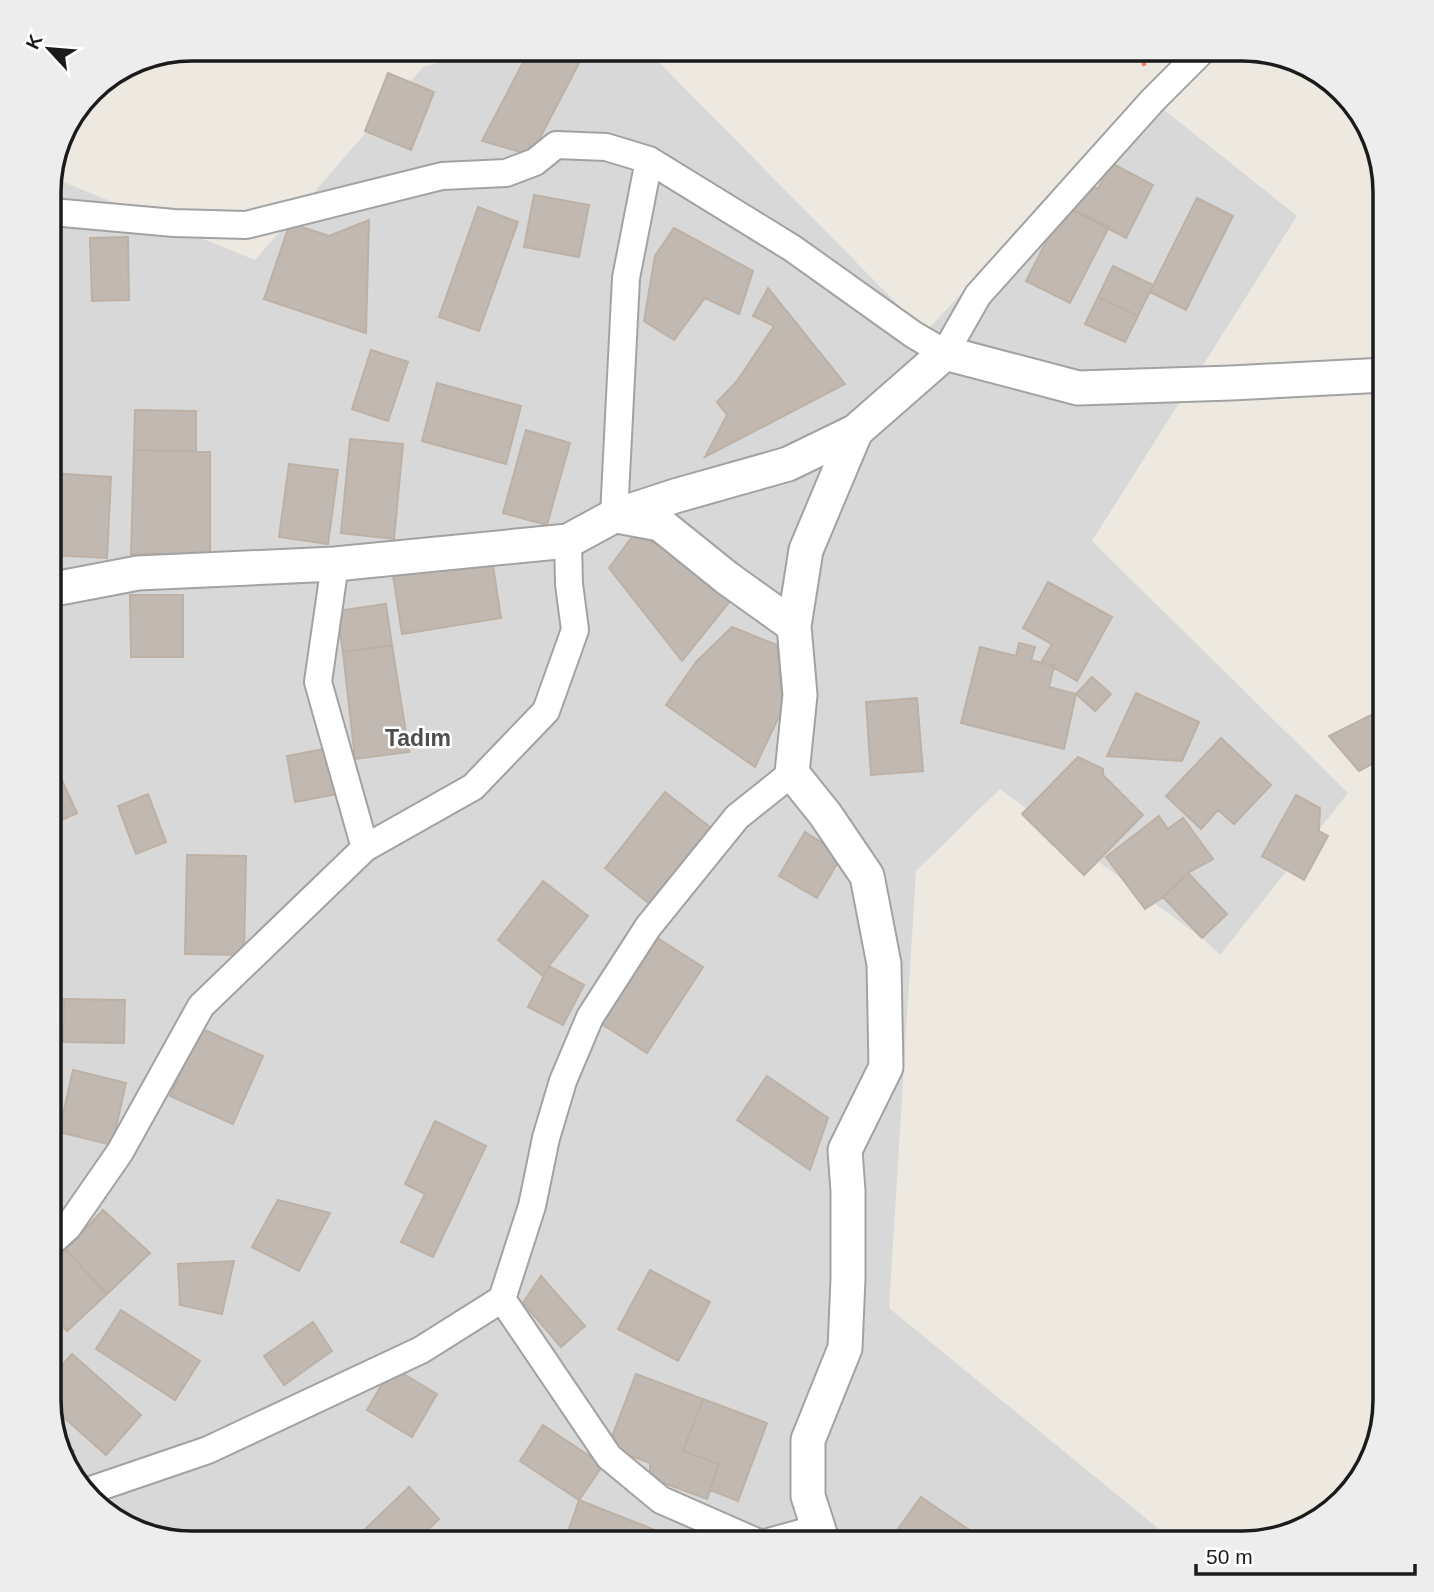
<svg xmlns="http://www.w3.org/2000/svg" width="1434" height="1592" viewBox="0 0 1434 1592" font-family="Helvetica,sans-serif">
	<rect width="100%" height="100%" fill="#ede9e1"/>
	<!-- residential -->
	<path fill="#d9d8d8" d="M487,49H646L925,332L1149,98L1297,216L1092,541L1348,793L1220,955L1202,938L1000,789L916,871L889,1308L1176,1543H192L129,1528L79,1487L49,1400V183L51,177L255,260L423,67Z"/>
	<!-- building -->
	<path fill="#c1b8b1" stroke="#bdb0a5" stroke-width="2" d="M530,49L586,50L531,155L482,141Z
		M388,73L434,92L411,150L365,131Z
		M1111,163L1153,185L1126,238L1067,207L1081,181L1098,189Z
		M534,195L589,205L579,257L524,247Z
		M1197,198L1233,216L1186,310L1150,292Z
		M1065,205L1067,207L1109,227L1070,303L1026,281Z
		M478,207L518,222L479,331L439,317Z
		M369,220L366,333L264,299L290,223L329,236Z
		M674,228L753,271L739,314L705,298L674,340L644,321L655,256Z
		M128,237L129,300L92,301L90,238Z
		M1113,266L1153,285L1138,316L1098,297Z
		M768,288L845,384L705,457L727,415L717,402L737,381L774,326L753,316Z
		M1098,297L1138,316L1125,342L1085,324Z
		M371,350L408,362L388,421L352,409Z
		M437,383L521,406L506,464L422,441Z
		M135,410L196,411V451L134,450Z
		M526,430L570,443L547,525L503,513Z
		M350,439L403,444L394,539L341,533Z
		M134,450L210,452V554H131Z
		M289,464L338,470L328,544L279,537Z
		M49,473L111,477L107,558L49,555Z
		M635,533L661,547L731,600L682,661L609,568Z
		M492,559L501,618L402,634L393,575Z
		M1048,582L1112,617L1077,681L1042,661L1052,644L1023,628Z
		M130,595H183V657H131Z
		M386,604L392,645L343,652L337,611Z
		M732,627L777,645L783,708L755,767L666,705L696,662Z
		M1019,643L1035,647L1031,660L1054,666L1049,687L1076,694L1064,749L961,723L980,647L1016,656Z
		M392,645L409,752L355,759L343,652Z
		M1092,677L1111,694L1095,711L1076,694Z
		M1136,693L1199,722L1182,761L1107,756Z
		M917,698L923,771L871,775L866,702Z
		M1385,708V757L1359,771L1329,736Z
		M1221,738L1271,785L1234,824L1218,810L1201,829L1166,796Z
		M329,748L337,794L295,802L287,756Z
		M1078,757L1103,769V775L1143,815L1084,875L1022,814Z
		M54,763L77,813L49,826V765Z
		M665,792L711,828L651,905L605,868Z
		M148,794L166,842L136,854L118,806Z
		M1296,795L1320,808L1319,831L1328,836L1304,880L1262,856Z
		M1159,816L1168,829L1183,818L1213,859L1188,873L1163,897L1145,909L1106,857Z
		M805,832L842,855L817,898L779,876Z
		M187,855L246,856L244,955L185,954Z
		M1188,873L1227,914L1202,938L1163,897Z
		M543,881L588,916L549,966L543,976L498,940Z
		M653,935L703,967L647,1053L597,1021Z
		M549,966L584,985L563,1025L528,1007Z
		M64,999L125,1000L124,1043L63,1042Z
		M200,1028L263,1056L233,1124L170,1096Z
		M73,1070L126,1083L112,1145L59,1132Z
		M767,1076L828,1118L810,1170L737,1120Z
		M435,1121L486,1146L433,1257L401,1242L425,1194L405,1184Z
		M278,1200L330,1213L299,1271L252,1247Z
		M103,1210L150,1253L107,1294L66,1250Z
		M66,1250L107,1294L67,1331L49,1312V1266Z
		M234,1261L222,1314L180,1305L178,1264Z
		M650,1270L710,1302L678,1361L618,1329Z
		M541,1276L585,1326L561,1347L523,1303Z
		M121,1310L200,1361L175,1400L96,1349Z
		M313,1322L332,1351L284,1385L264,1356Z
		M72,1354L141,1415L106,1455L51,1406L49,1400V1380Z
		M392,1367L437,1394L412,1437L367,1410Z
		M636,1374L703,1399L683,1451L719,1464L707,1499L650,1478V1463L608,1447Z
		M703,1399L767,1423L738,1501L710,1490L719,1464L683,1451Z
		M543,1425L603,1465L579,1500L520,1461Z
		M63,1441L74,1451L69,1458Z
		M409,1487L439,1519L414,1543H365L358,1536Z
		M921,1497L984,1540L982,1543H888Z
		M579,1500L675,1538L673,1543H564Z"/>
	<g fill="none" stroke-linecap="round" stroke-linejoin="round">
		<!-- minor casing -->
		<g stroke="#a2a2a2" stroke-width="30">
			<path id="minor" d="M49,213L52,212L174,223L246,225L442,176L506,173L535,162L556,145L606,147L649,160L792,248L914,335L945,353L978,295L1153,100L1204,49
				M614,516L626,278L649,160
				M335,564L318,682L365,848
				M49,1244L68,1227L120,1152L201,1006L365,848L473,787L546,711L575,630L569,584L568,541
				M502,1299L609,1457L661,1500L759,1543
				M85,1492L208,1450L421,1350L502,1299L532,1206L546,1138L563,1081L590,1017L648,927L737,817L792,773
				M765,1543L819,1528"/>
		</g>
		<!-- tertiary casing -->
		<g stroke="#a2a2a2" stroke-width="37">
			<path id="tertiary" d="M617,516L660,524L727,578L794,626L800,695L792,773L825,814L867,876L884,964L886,1067L845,1150L848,1191V1279L845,1348L808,1440V1496L823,1543
				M49,590L138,573L335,564L568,541L614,516L675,496L788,464L856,431L945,353L1078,388L1231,383L1385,375
				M794,626L806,550L856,431"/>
		</g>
		<!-- path -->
		<path stroke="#f37e6c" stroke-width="4.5" stroke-dasharray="3.5 3.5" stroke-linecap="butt" d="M1140,49L1145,68"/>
		<!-- minor -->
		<use href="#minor" stroke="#fff" stroke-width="26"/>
		<!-- tertiary -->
		<use href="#tertiary" stroke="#fff" stroke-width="33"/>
	</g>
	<g text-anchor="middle" stroke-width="5" stroke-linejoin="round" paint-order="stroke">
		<!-- quarter labels -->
		<g font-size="23" font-weight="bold" fill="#4e4e4e" stroke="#fff">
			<text x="418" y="746">Tadım</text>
		</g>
	</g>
	<!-- crop -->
	<path d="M0 0H1434V1592H0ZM192 61H1242A131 131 0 0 1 1373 192V1400A131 131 0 0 1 1242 1531H192A131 131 0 0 1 61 1400V192A131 131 0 0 1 192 61Z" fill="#ededed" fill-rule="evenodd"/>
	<path fill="none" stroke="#1b1b1b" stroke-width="3.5" d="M192 61H1242A131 131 0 0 1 1373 192V1400A131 131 0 0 1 1242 1531H192A131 131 0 0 1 61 1400V192A131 131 0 0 1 192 61Z"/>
	<!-- north arrow -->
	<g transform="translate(49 49) rotate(296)" stroke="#ffffff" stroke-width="5" paint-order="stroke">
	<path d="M0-5L12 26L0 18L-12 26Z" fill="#1b1b1b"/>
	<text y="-10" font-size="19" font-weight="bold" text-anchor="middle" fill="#1b1b1b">K</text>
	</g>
	<!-- scale -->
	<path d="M1196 1564v10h219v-10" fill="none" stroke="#1b1b1b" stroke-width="3.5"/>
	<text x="1206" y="1564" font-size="21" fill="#1b1b1b" stroke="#ffffff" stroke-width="5" paint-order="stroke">50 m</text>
</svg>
